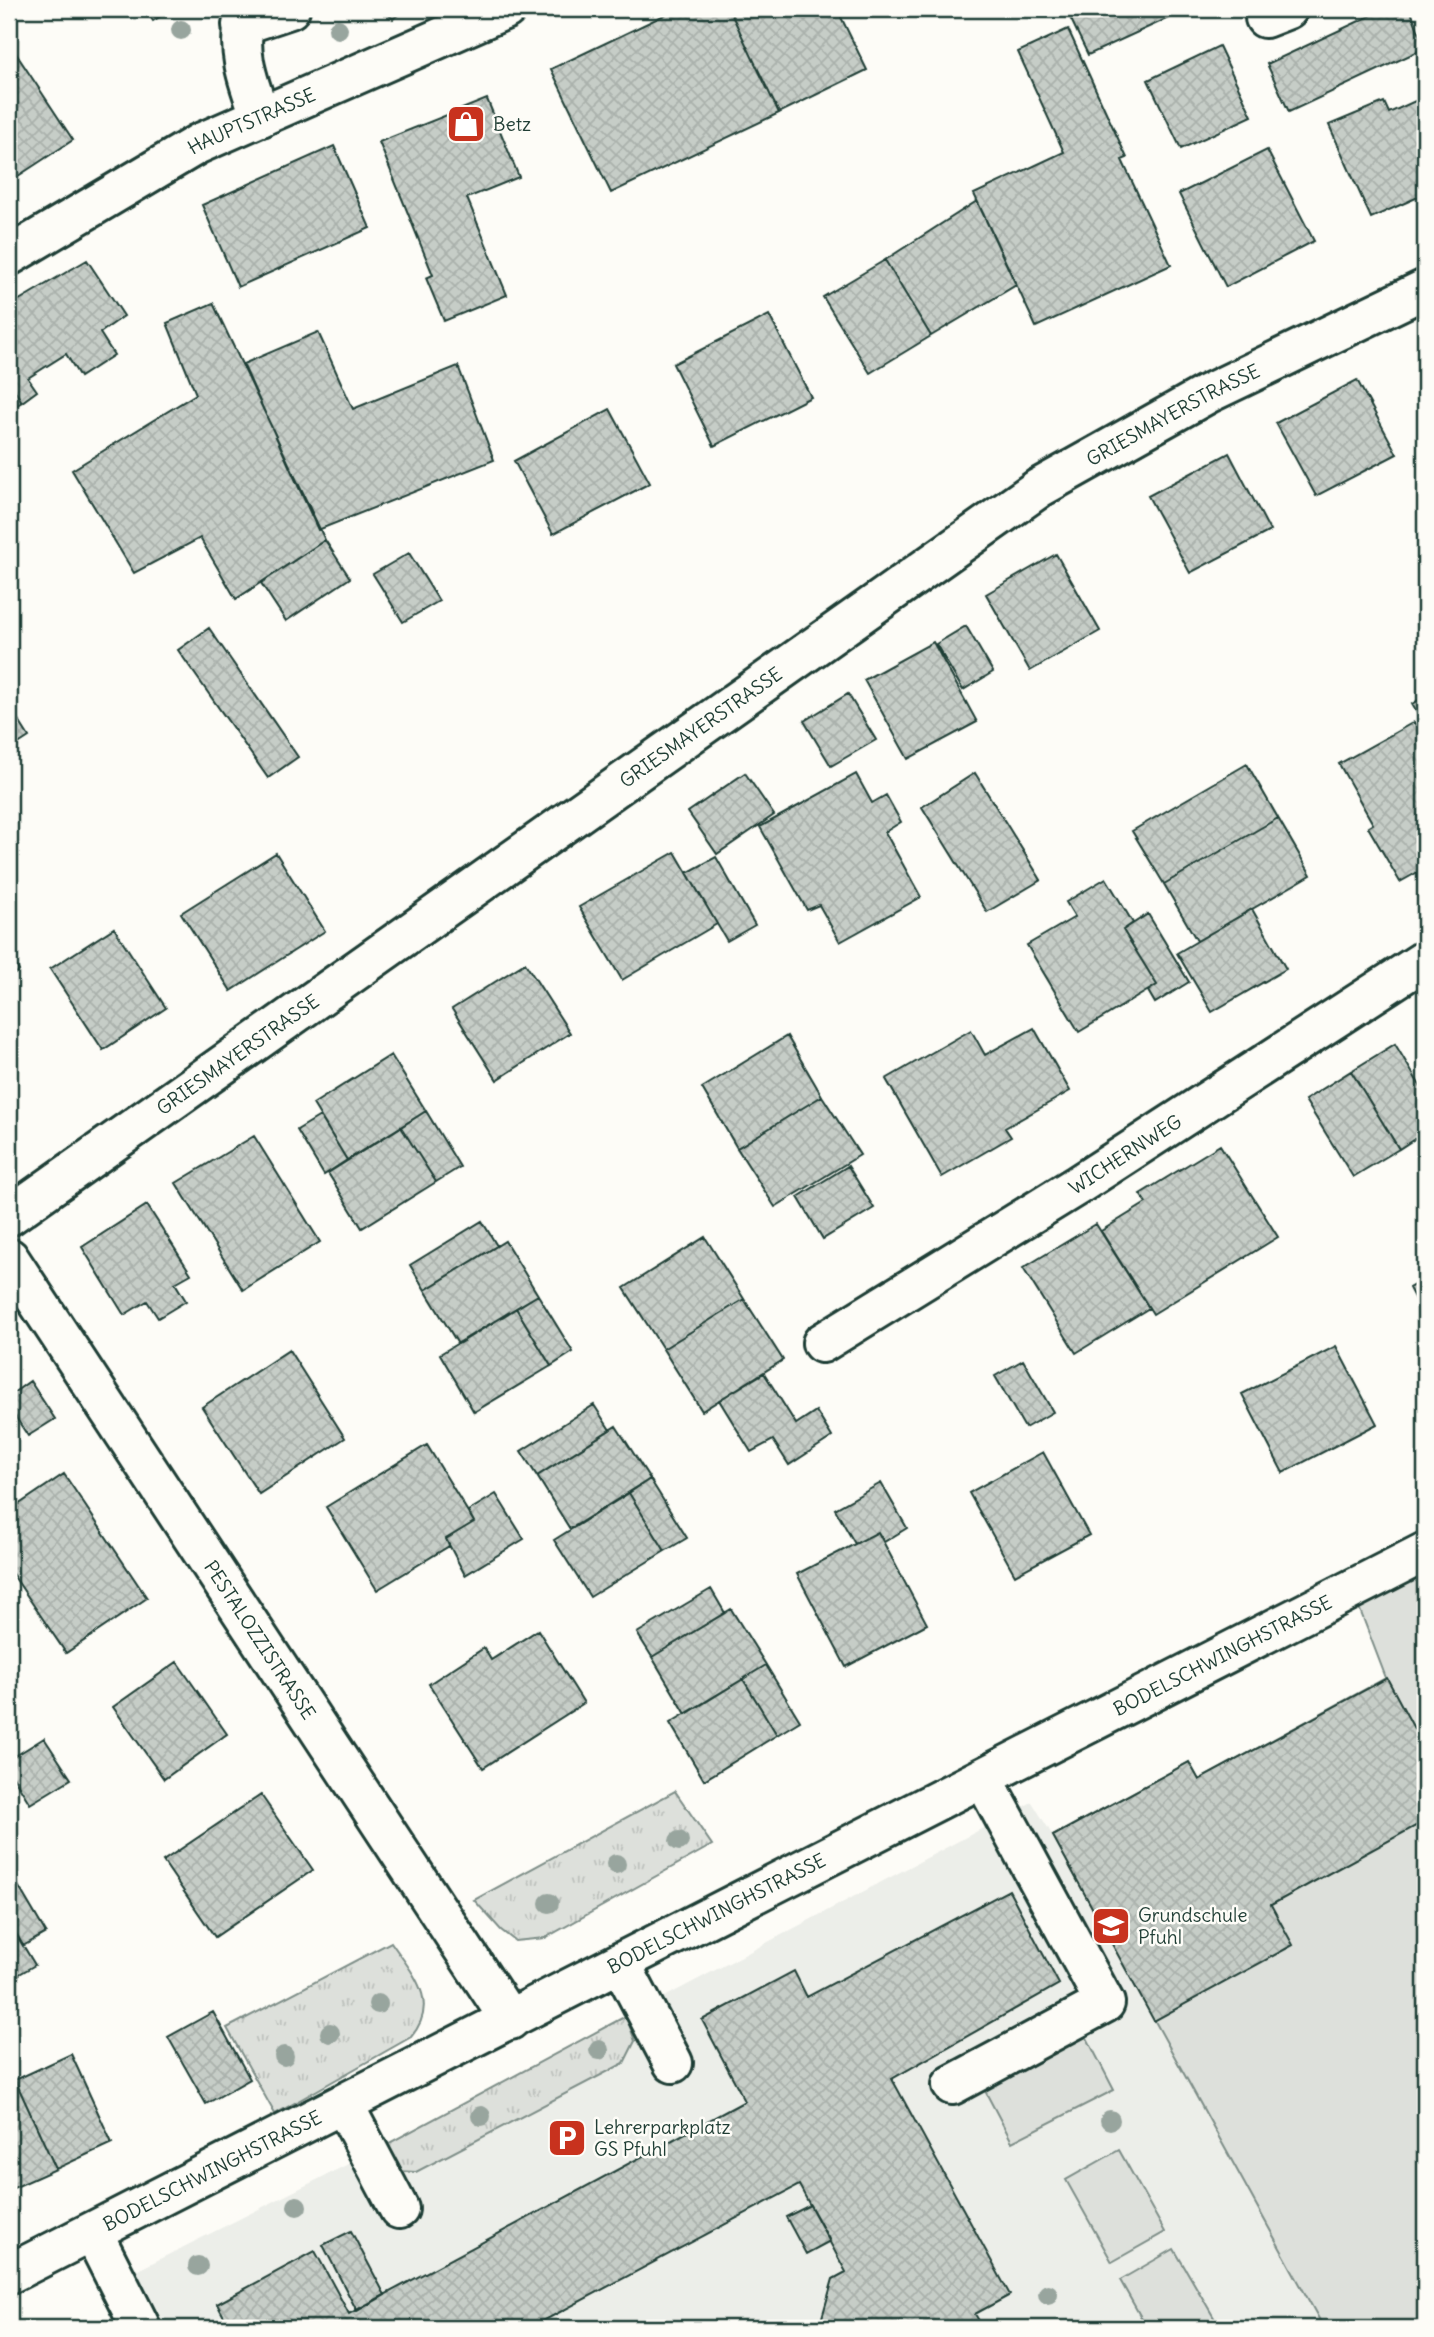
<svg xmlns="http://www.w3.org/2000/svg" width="1434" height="2337" viewBox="0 0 1434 2337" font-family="Delius,sans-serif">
	<defs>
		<pattern id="grass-tufts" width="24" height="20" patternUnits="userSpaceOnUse" patternTransform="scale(1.75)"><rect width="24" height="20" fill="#dde0db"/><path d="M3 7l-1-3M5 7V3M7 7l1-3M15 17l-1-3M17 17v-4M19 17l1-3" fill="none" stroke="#bdc1bd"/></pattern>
		<pattern id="building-cross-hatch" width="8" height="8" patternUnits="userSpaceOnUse" patternTransform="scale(1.75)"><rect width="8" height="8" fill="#c6cdc7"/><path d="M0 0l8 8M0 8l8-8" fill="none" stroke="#aab1ac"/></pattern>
	</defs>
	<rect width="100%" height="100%" fill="#fdfcf7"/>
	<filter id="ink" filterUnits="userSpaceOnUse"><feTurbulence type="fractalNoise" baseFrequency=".0143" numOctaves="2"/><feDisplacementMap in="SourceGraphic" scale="14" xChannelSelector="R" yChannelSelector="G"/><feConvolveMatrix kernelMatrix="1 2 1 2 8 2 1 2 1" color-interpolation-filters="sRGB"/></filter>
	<g filter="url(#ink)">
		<!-- built -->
		<path fill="#eceee9" d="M1425,1566V2326L1421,2328H167L136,2271L378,2149L1032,1802L1053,1836L1189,1762L1199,1780L1386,1678Z"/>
		<!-- grass -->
		<path fill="url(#grass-tufts)" stroke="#7e8e88" stroke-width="2" d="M675,1791L712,1845L545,1938L515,1941L501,1930L474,1900Z
			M391,1942C412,1973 441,2002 411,2037L275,2114L227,2028Z
			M626,2016L635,2041L624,2063L416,2172L396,2171L378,2149Z"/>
		<!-- pitch -->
		<path fill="#dde0db" stroke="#7e8e88" stroke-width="2" d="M1425,1566V2326L1420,2328H1324L1053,1836L1189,1762L1199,1780L1386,1678L1357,1602Z
			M1085,2034L1114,2090L1012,2142L983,2087Z
			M1119,2150L1165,2232L1112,2262L1066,2180Z
			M1174,2249L1220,2328H1147L1120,2280Z"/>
		<!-- building -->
		<path fill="url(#building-cross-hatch)" stroke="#1f3d34" stroke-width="2" d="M145,9H172L153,21Z
			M383,9H405L393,19Z
			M677,9H729L779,113L611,193L551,69Z
			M729,9H837L867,70L779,113Z
			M1066,9H1188L1088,55Z
			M1385,9H1410L1425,48L1289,112L1267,64Z
			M1068,29L1127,158L1122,160L1171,265L1036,327L974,194L1064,152L1018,52Z
			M9,43L73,140L9,182Z
			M1219,46L1252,116L1181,149L1148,80Z
			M1424,97L1425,194L1371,218L1329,125L1384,102L1389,113Z
			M487,99L519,177L467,198L507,295L444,321L426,278L433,275L379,142Z
			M334,146L370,228L238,287L202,205Z
			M1267,150L1314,241L1226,287L1179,194Z
			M977,201L1016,285L931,336L885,260Z
			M87,260L124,316L100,333L114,355L80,377L66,354L28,378L37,391L22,402L9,381V306Z
			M885,260L931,336L870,373L823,297Z
			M213,303L325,540L236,599L200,538L134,573L72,470L196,394L167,323Z
			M769,315L811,397L714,446L673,364Z
			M318,332L353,409L458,366L494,460L318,530L243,364Z
			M1357,380L1397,454L1316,496L1276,423Z
			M9,381L22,402L9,410Z
			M610,409L650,483L553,534L514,461Z
			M1229,453L1270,531L1190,573L1148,496Z
			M325,540L350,578L286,621L261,583Z
			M409,553L439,601L403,622L373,574Z
			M1056,554L1100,631L1030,671L986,594Z
			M966,626L993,672L963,690L936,644Z
			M209,628L298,757L268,778L178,650Z
			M933,642L977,722L908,759L864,680Z
			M848,694L876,740L831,766L804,721Z
			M1425,696V727L1412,704Z
			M9,705L29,737L9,750Z
			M1414,722L1425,740V868L1400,882L1368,827L1373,824L1339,764Z
			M1247,764L1278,818L1164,884L1132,831Z
			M745,773L774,815L717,854L688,812Z
			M975,773L1041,880L987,912L922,807Z
			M856,774L872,803L886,795L901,822L885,832L921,897L840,942L819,905L807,910L760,827Z
			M1278,818L1311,875L1197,941L1164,884Z
			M675,852L717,924L622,980L579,907Z
			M276,853L325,931L231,991L181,913Z
			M716,857L755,925L727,941L687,873Z
			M1106,878L1133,923L1123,930L1157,985L1079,1032L1027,945L1075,917L1066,902Z
			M1252,909L1286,969L1212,1012L1177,953Z
			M1148,914L1189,982L1155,1003L1148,991L1157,985L1123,930Z
			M114,928L166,1008L103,1050L50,969Z
			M9,954L19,971L9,978Z
			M525,963L570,1033L497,1080L452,1009Z
			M1034,1028L1070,1091L1005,1128L1011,1137L942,1177L886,1079L971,1030L985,1055Z
			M787,1036L822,1096L737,1148L702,1088Z
			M1395,1044L1425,1094V1132L1399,1149L1351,1071Z
			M391,1055L426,1111L347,1160L313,1104Z
			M1351,1071L1399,1149L1353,1177L1305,1100Z
			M822,1096L860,1155L775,1207L737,1148Z
			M426,1111L460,1167L436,1182L401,1127Z
			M320,1116L347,1160L324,1175L297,1130Z
			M401,1127L436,1182L362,1228L328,1173Z
			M254,1136L320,1242L243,1290L176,1183Z
			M1220,1145L1278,1237L1153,1314L1101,1231L1146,1203L1140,1194Z
			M848,1166L874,1208L823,1239L798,1197Z
			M147,1205L191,1274L175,1283L186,1301L158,1318L147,1301L124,1315L82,1247Z
			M482,1221L497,1246L425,1290L410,1265Z
			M1096,1224L1149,1308L1076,1353L1023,1268Z
			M705,1237L744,1299L663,1349L624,1288Z
			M505,1241L538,1295L458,1344L425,1290Z
			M1425,1279V1319L1409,1288Z
			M538,1295L573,1352L551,1366L516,1308Z
			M744,1299L783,1360L702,1411L663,1349Z
			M516,1308L551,1366L474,1412L440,1354Z
			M1336,1346L1377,1424L1283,1473L1242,1394Z
			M289,1350L345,1438L259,1494L202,1407Z
			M1023,1360L1053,1412L1025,1428L995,1376Z
			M764,1373L796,1424L816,1411L832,1437L789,1465L773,1440L751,1452L719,1400Z
			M30,1381L55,1419L28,1436L9,1407V1396Z
			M594,1405L610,1430L537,1476L521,1451Z
			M616,1426L650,1479L570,1529L537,1476Z
			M427,1445L474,1522L446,1539L449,1546L377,1590L326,1507Z
			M1043,1452L1089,1535L1015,1575L969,1493Z
			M64,1474L147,1598L66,1653L9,1569V1511Z
			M650,1479L687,1538L665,1551L629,1493Z
			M881,1483L907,1528L884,1542L878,1532L855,1544L835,1509Z
			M629,1493L665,1551L590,1597L554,1540Z
			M496,1494L524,1539L465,1575L446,1539L474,1522L468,1511Z
			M878,1532L927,1624L846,1667L797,1574Z
			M711,1589L725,1613L652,1657L637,1633Z
			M731,1609L766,1665L686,1714L652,1657Z
			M538,1630L584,1703L483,1768L429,1684L484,1648L491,1660Z
			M177,1662L227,1734L164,1779L113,1707Z
			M766,1665L800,1721L777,1735L743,1679Z
			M1387,1678L1425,1749V1821L1271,1905L1293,1945L1154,2021L1053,1836L1189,1762L1199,1780Z
			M743,1679L777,1735L704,1780L670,1723Z
			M44,1738L71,1779L30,1804L9,1770V1760Z
			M261,1795L313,1870L215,1937L163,1861Z
			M13,1877L46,1933L23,1946L9,1922V1880Z
			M1009,1890L1059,1984L892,2079L1010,2295L975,2314L979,2321L977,2328H819L833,2279L846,2272L799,2185L530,2328H230L217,2304L315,2251L349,2314L745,2101L702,2020L794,1971L807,1997Z
			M9,1922L35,1965L9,1980Z
			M213,2012L250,2079L206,2104L168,2037Z
			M71,2054L112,2143L56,2169L15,2080Z
			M15,2080L56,2169L9,2190V2083Z
			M810,2205L830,2241L806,2254L786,2217Z
			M351,2231L385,2295L357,2311L323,2245Z"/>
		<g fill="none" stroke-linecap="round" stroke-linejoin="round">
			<!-- minor casing -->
			<g stroke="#1f3d34" stroke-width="44">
				<g id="minor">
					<path d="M249,9C233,43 248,83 261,117"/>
					<path d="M1265,18L1288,9"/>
					<path d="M242,25L290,9"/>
					<path id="s1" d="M9,256L198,144L506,9"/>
					<path id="s2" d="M9,1216L1039,488L1207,394L1425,289"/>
					<path id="s3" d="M9,1258L510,2020"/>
					<path id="s4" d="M822,1343L1078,1185L1425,960"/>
					<path d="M621,1964L673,2063"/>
					<path d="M952,2085L1105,2003L983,1778"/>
					<path d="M344,2105L399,2209"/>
					<path d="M93,2233L141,2328"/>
					<path id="s5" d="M9,2274L1425,1552"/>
				</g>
			</g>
			<!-- minor -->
			<use href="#minor" stroke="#fdfcf7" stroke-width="38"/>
		</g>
		<!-- trees -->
		<g fill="#98a59e">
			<circle cx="338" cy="29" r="10"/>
			<circle cx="181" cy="30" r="10"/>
			<circle cx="679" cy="1841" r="10"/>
			<circle cx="616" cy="1864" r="10"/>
			<circle cx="549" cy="1903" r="10"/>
			<circle cx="378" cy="2004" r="10"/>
			<circle cx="330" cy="2033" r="10"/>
			<circle cx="599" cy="2050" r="10"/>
			<circle cx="284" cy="2056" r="10"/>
			<circle cx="481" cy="2116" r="10"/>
			<circle cx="1110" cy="2120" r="10"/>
			<circle cx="297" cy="2206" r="10"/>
			<circle cx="198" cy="2266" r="10"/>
			<circle cx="1048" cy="2294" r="10"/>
		</g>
	</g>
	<!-- icons -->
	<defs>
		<g id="shop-square" transform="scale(2.0125)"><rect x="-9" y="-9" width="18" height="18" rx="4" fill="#c8321e" stroke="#fdfcf7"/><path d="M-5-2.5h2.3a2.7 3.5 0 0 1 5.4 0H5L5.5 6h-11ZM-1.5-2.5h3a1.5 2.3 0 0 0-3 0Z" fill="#fff"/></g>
		<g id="school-square" transform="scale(2.0125)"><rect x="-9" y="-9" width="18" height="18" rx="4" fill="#c8321e" stroke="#fdfcf7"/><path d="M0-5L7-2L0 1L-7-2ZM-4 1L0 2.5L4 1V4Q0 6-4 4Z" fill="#fff"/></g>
		<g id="parking-square" transform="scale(2.0125)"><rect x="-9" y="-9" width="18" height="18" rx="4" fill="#c8321e" stroke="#fdfcf7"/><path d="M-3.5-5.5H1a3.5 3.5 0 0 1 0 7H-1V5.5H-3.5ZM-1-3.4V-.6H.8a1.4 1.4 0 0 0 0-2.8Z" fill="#fff"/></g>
	</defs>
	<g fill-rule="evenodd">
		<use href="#shop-square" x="466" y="124"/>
		<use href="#school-square" x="1111" y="1926"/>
		<use href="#parking-square" x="567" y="2138"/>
	</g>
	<g text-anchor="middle" stroke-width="5" stroke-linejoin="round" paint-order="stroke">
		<!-- street labels -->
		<g font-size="19" fill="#1f3d34" stroke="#fdfcf7">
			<text dy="7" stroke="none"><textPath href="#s1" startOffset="278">HAUPTSTRASSE</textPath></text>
			<text dy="7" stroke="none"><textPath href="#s2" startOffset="1414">GRIESMAYERSTRASSE</textPath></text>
			<text dy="7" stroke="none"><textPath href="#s2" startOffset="847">GRIESMAYERSTRASSE</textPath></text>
			<text dy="7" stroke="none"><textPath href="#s2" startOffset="280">GRIESMAYERSTRASSE</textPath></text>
			<text dy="7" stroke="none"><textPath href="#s4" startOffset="357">WICHERNWEG</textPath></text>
			<text dy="7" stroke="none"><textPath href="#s3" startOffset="457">PESTALOZZISTRASSE</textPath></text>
			<text dy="7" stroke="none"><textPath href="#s5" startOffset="1362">BODELSCHWINGHSTRASSE</textPath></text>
			<text dy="7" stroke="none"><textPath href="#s5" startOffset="794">BODELSCHWINGHSTRASSE</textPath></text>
			<text dy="7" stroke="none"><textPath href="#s5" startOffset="228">BODELSCHWINGHSTRASSE</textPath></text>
		</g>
		<!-- poi labels -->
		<g font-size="19" fill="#1f3d34" stroke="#fdfcf7" text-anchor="start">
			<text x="493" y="131">Betz</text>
			<text x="1138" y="1922">Grundschule<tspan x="1138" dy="22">Pfuhl</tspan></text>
			<text x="594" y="2134">Lehrerparkplatz<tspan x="594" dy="22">GS Pfuhl</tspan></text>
		</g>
	</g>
	<!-- margin -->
	<rect width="1434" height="2337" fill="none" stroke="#fdfcf7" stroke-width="35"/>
	<rect x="18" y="18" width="1399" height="2302" fill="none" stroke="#1f3d34" stroke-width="2.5" filter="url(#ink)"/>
</svg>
